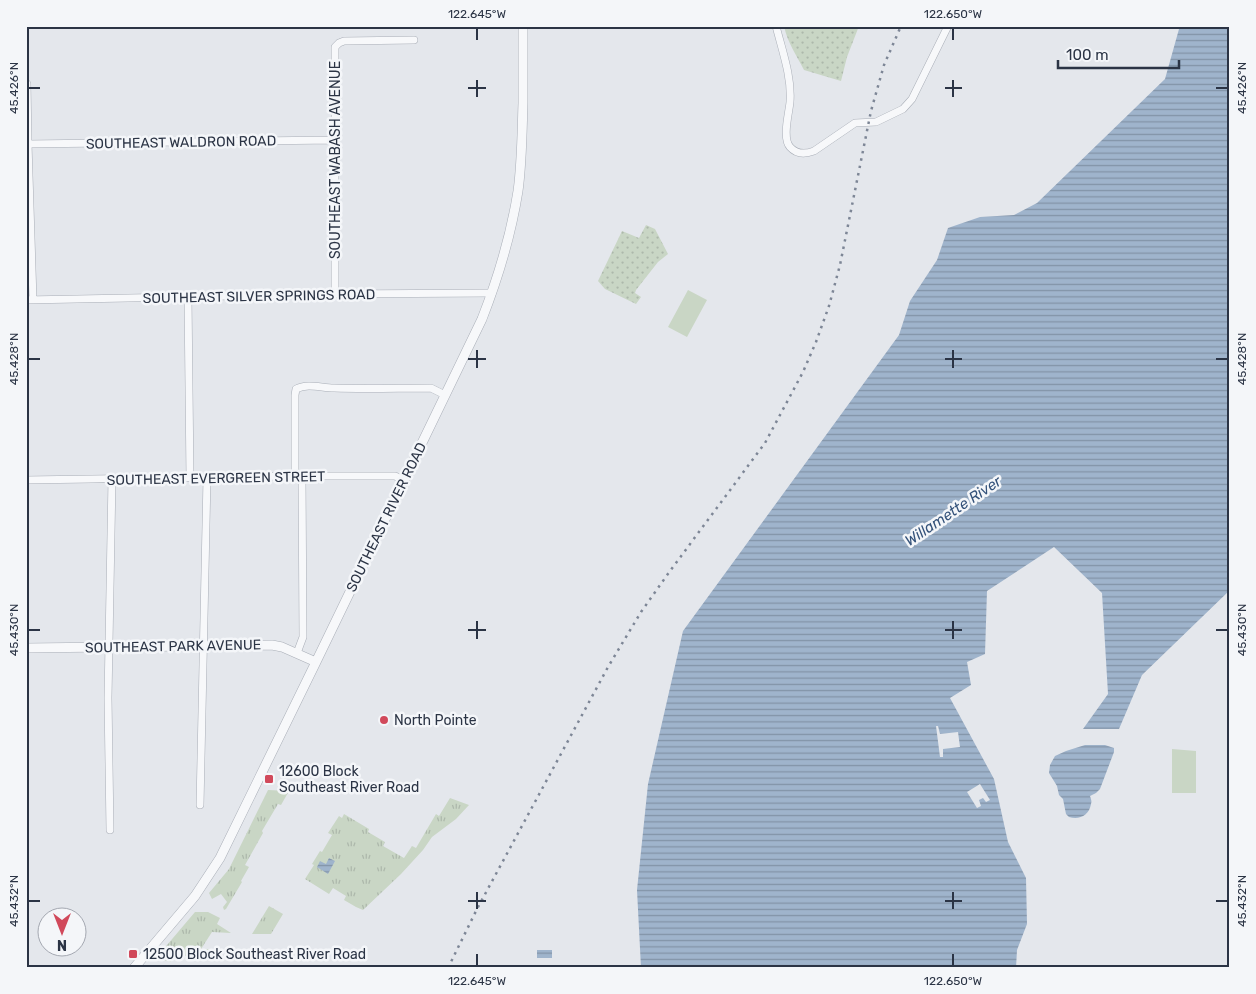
<svg xmlns="http://www.w3.org/2000/svg" width="1256" height="994" viewBox="0 0 1256 994" font-family="Rubik,sans-serif">
	<defs>
		<pattern id="grass-tufts" width="24" height="20" patternUnits="userSpaceOnUse" patternTransform="scale(1.25)"><rect width="24" height="20" fill="#c9d6c5"/><path d="M3 7l-1-3M5 7V3M7 7l1-3M15 17l-1-3M17 17v-4M19 17l1-3" fill="none" stroke="#adb8ab"/></pattern>
		<pattern id="garden-dots" width="8" height="8" patternUnits="userSpaceOnUse" patternTransform="scale(1.25)"><rect width="8" height="8" fill="#c9d6c5"/><path d="M2 2h.1M6 6h.1" fill="none" stroke="#adb8ab" stroke-width="1.8" stroke-linecap="round"/></pattern>
		<pattern id="water-rules" width="6" height="5" patternUnits="userSpaceOnUse" patternTransform="scale(1.25)"><rect width="6" height="5" fill="#9fb4cc"/><path d="M0 2.5h6" fill="none" stroke="#8293a7"/></pattern>
	</defs>
	<rect width="100%" height="100%" fill="#e4e7ec"/>
	<!-- grass -->
	<path fill="url(#grass-tufts)" d="M268,790L289,791L281,805L278,804L262,831L263,833L245,865L249,867L241,881L242,882L226,909L224,910L223,907L227,902L221,894L212,899L209,893L229,869Z
		M450,798L469,805L456,819L432,837L423,850L401,874L363,910L356,907L344,900L346,896L333,888L329,894L305,879L314,865L312,864L320,851L322,852L332,835L328,833L339,816L342,818L344,814L369,829L368,832L385,842L383,846L404,858L412,846L416,848L436,814L439,816Z
		M269,906L283,914L271,934H252Z
		M195,912H208L220,918L217,924L231,933L212,932L201,949H209L208,955L197,956H174L171,962L156,958Z"/>
	<!-- garden -->
	<path fill="url(#garden-dots)" d="M784,26H859L847,57L841,81L804,70C796,54 788,44 784,26Z
		M646,225L655,229L668,254L658,262L636,290L635,293L641,297L636,304L605,289L598,281L622,231L639,238Z"/>
	<!-- pitch -->
	<path fill="#c9d6c5" d="M688,290L707,300L687,337L668,327Z
		M1172,749L1196,751V793H1172Z"/>
	<!-- water -->
	<path fill="url(#water-rules)" d="M1183,26H1230V545L1227,547L1230,554V590L1142,675L1119,729H1083L1108,694L1102,593L1054,547L987,591L985,654L967,662L971,685L950,698L994,779L1008,842L1026,878L1027,924L1017,950L1016,968H641L637,890L648,784L683,631L899,335L910,301L937,260L948,228L980,217L1014,215L1037,203L1165,79L1179,29Z
		M1085,745H1105L1114,748V752L1100,789L1096,793L1090,796C1091,799 1092,801 1091,804C1089,816 1079,820 1069,817L1066,814L1063,799L1059,795L1057,786L1049,773L1050,765L1055,756L1066,751Z
		M329,858L335,861L328,874L317,867L320,861L326,864Z
		M537,950H552V958H537Z"/>
	<!-- pier -->
	<path fill="#e4e7ec" d="M936,726H938L940,734L958,732L960,747L943,749V757H940Z
		M980,784L990,800L986,802L983,798L979,800L981,806L977,808L967,792Z"/>
	<g fill="none" stroke-linecap="round" stroke-linejoin="round">
		<!-- minor casing -->
		<g stroke="#a9aeb7" stroke-width="8">
			<path id="minor" d="M776,26C782,50 792,77 790,102C789,113 782,138 790,147C797,155 806,154 814,151L855,123L876,122L903,109L912,99L948,26
				M27,84L28,144L33,300
				M28,144L334,140
				M335,294V47L339,43L344,41L414,40
				M188,298L190,478
				M26,300L335,294L492,293
				M295,476V395L296,389C308,383 321,388 334,388C366,389 398,388 431,388L445,395
				M26,480L295,476H395L404,480
				M297,653L303,637L302,476
				M200,805L207,478
				M110,830L108,698L112,479"/>
		</g>
		<!-- tertiary casing -->
		<g stroke="#a9aeb7" stroke-width="10">
			<path id="tertiary" d="M26,648L272,645L282,647L316,662
				M134,968L195,896L220,858L316,662L482,319C498,278 511,235 518,191C522,162 522,132 523,103C523,77 523,52 523,26"/>
		</g>
		<!-- minor -->
		<use href="#minor" stroke="#f7f8fa" stroke-width="7"/>
		<!-- tertiary -->
		<use href="#tertiary" stroke="#f7f8fa" stroke-width="9"/>
		<!-- rail -->
		<path stroke="#7d8696" stroke-width="2.5" stroke-dasharray="2.5 5" stroke-linecap="butt" d="M448,968L477,909L608,667L641,612L670,571L765,443L803,372L816,342L829,306L840,265L871,111L884,65L901,26"/>
	</g>
	<!-- ticks -->
	<path fill="none" stroke="#2b3445" stroke-width="2" d="M477,28V40M953,28V40M477,80V97M953,80V97M28,88H40M468,88H486M945,88H962M1216,88H1228M477,350V368M953,350V368M28,359H40M468,359H486M945,359H962M1216,359H1228M477,621V639M953,621V639M28,630H40M468,630H486M945,630H962M1216,630H1228M477,892V909M953,892V909M28,901H40M468,901H486M945,901H962M1216,901H1228M477,954V966M953,954V966"/>
	<!-- markers -->
	<g fill="#d1495b" stroke="#f4f6f9" stroke-width="2">
		<circle cx="384" cy="720" r="5"/>
		<rect x="264" y="774" width="10" height="10" rx="2.5"/>
		<rect x="128" y="949" width="10" height="10" rx="2.5"/>
	</g>
	<g text-anchor="middle" stroke-width="5" stroke-linejoin="round" paint-order="stroke">
		<!-- street labels -->
		<g font-size="14" fill="#2b3445" stroke="#f4f6f9">
			<text transform="translate(181 142) rotate(-1)" y="5">SOUTHEAST WALDRON ROAD</text>
			<text transform="translate(335 160) rotate(-90)" y="5">SOUTHEAST WABASH AVENUE</text>
			<text transform="translate(259 296) rotate(-1)" y="5">SOUTHEAST SILVER SPRINGS ROAD</text>
			<text transform="translate(216 478) rotate(-1)" y="5">SOUTHEAST EVERGREEN STREET</text>
			<text transform="translate(386 517) rotate(-64)" y="5">SOUTHEAST RIVER ROAD</text>
			<text transform="translate(173 646) rotate(-1)" y="5">SOUTHEAST PARK AVENUE</text>
		</g>
		<!-- poi labels -->
		<g font-size="14" fill="#2b3445" stroke="#f4f6f9" text-anchor="start">
			<text x="394" y="725">North Pointe</text>
			<text x="279" y="776">12600 Block<tspan x="279" dy="16">Southeast River Road</tspan></text>
			<text x="143" y="959">12500 Block Southeast River Road</text>
		</g>
		<!-- water labels -->
		<g font-size="15" font-style="italic" fill="#34527a" stroke="#f4f6f9">
			<text transform="translate(953 511) rotate(-34)" y="5">Willamette River</text>
		</g>
	</g>
	<!-- border -->
	<rect width="1256" height="994" fill="none" stroke="#f4f6f9" stroke-width="55"/>
	<!-- north arrow -->
	<g transform="translate(62 932) rotate(180)"><circle r="24" fill="#f4f6f9" stroke="#a4a8b1"/>
	<path d="M0-4L9 19L0 12L-9 19Z" fill="#d1495b"/>
	<text y="-8" font-size="14" font-weight="bold" text-anchor="middle" fill="#2b3445">N</text>
	</g>
	<!-- scale -->
	<path d="M1058 60v8h121v-8" fill="none" stroke="#2b3445" stroke-width="2.5"/>
	<text x="1066" y="60" font-size="15" fill="#2b3445" stroke="#f4f6f9" stroke-width="4" paint-order="stroke">100 m</text>
	<rect x="28" y="28" width="1200" height="938" fill="none" stroke="#2b3445" stroke-width="2"/>
	<g font-size="12" text-anchor="middle" fill="#2b3445">
		<text x="477" y="18">122.645°W</text>
		<text x="953" y="18">122.650°W</text>
		<text transform="translate(1242 88) rotate(-90)" y="4">45.426°N</text>
		<text transform="translate(14 88) rotate(-90)" y="4">45.426°N</text>
		<text transform="translate(1242 359) rotate(-90)" y="4">45.428°N</text>
		<text transform="translate(14 359) rotate(-90)" y="4">45.428°N</text>
		<text transform="translate(1242 630) rotate(-90)" y="4">45.430°N</text>
		<text transform="translate(14 630) rotate(-90)" y="4">45.430°N</text>
		<text transform="translate(1242 901) rotate(-90)" y="4">45.432°N</text>
		<text transform="translate(14 901) rotate(-90)" y="4">45.432°N</text>
		<text x="477" y="985">122.645°W</text>
		<text x="953" y="985">122.650°W</text>
	</g>
</svg>
